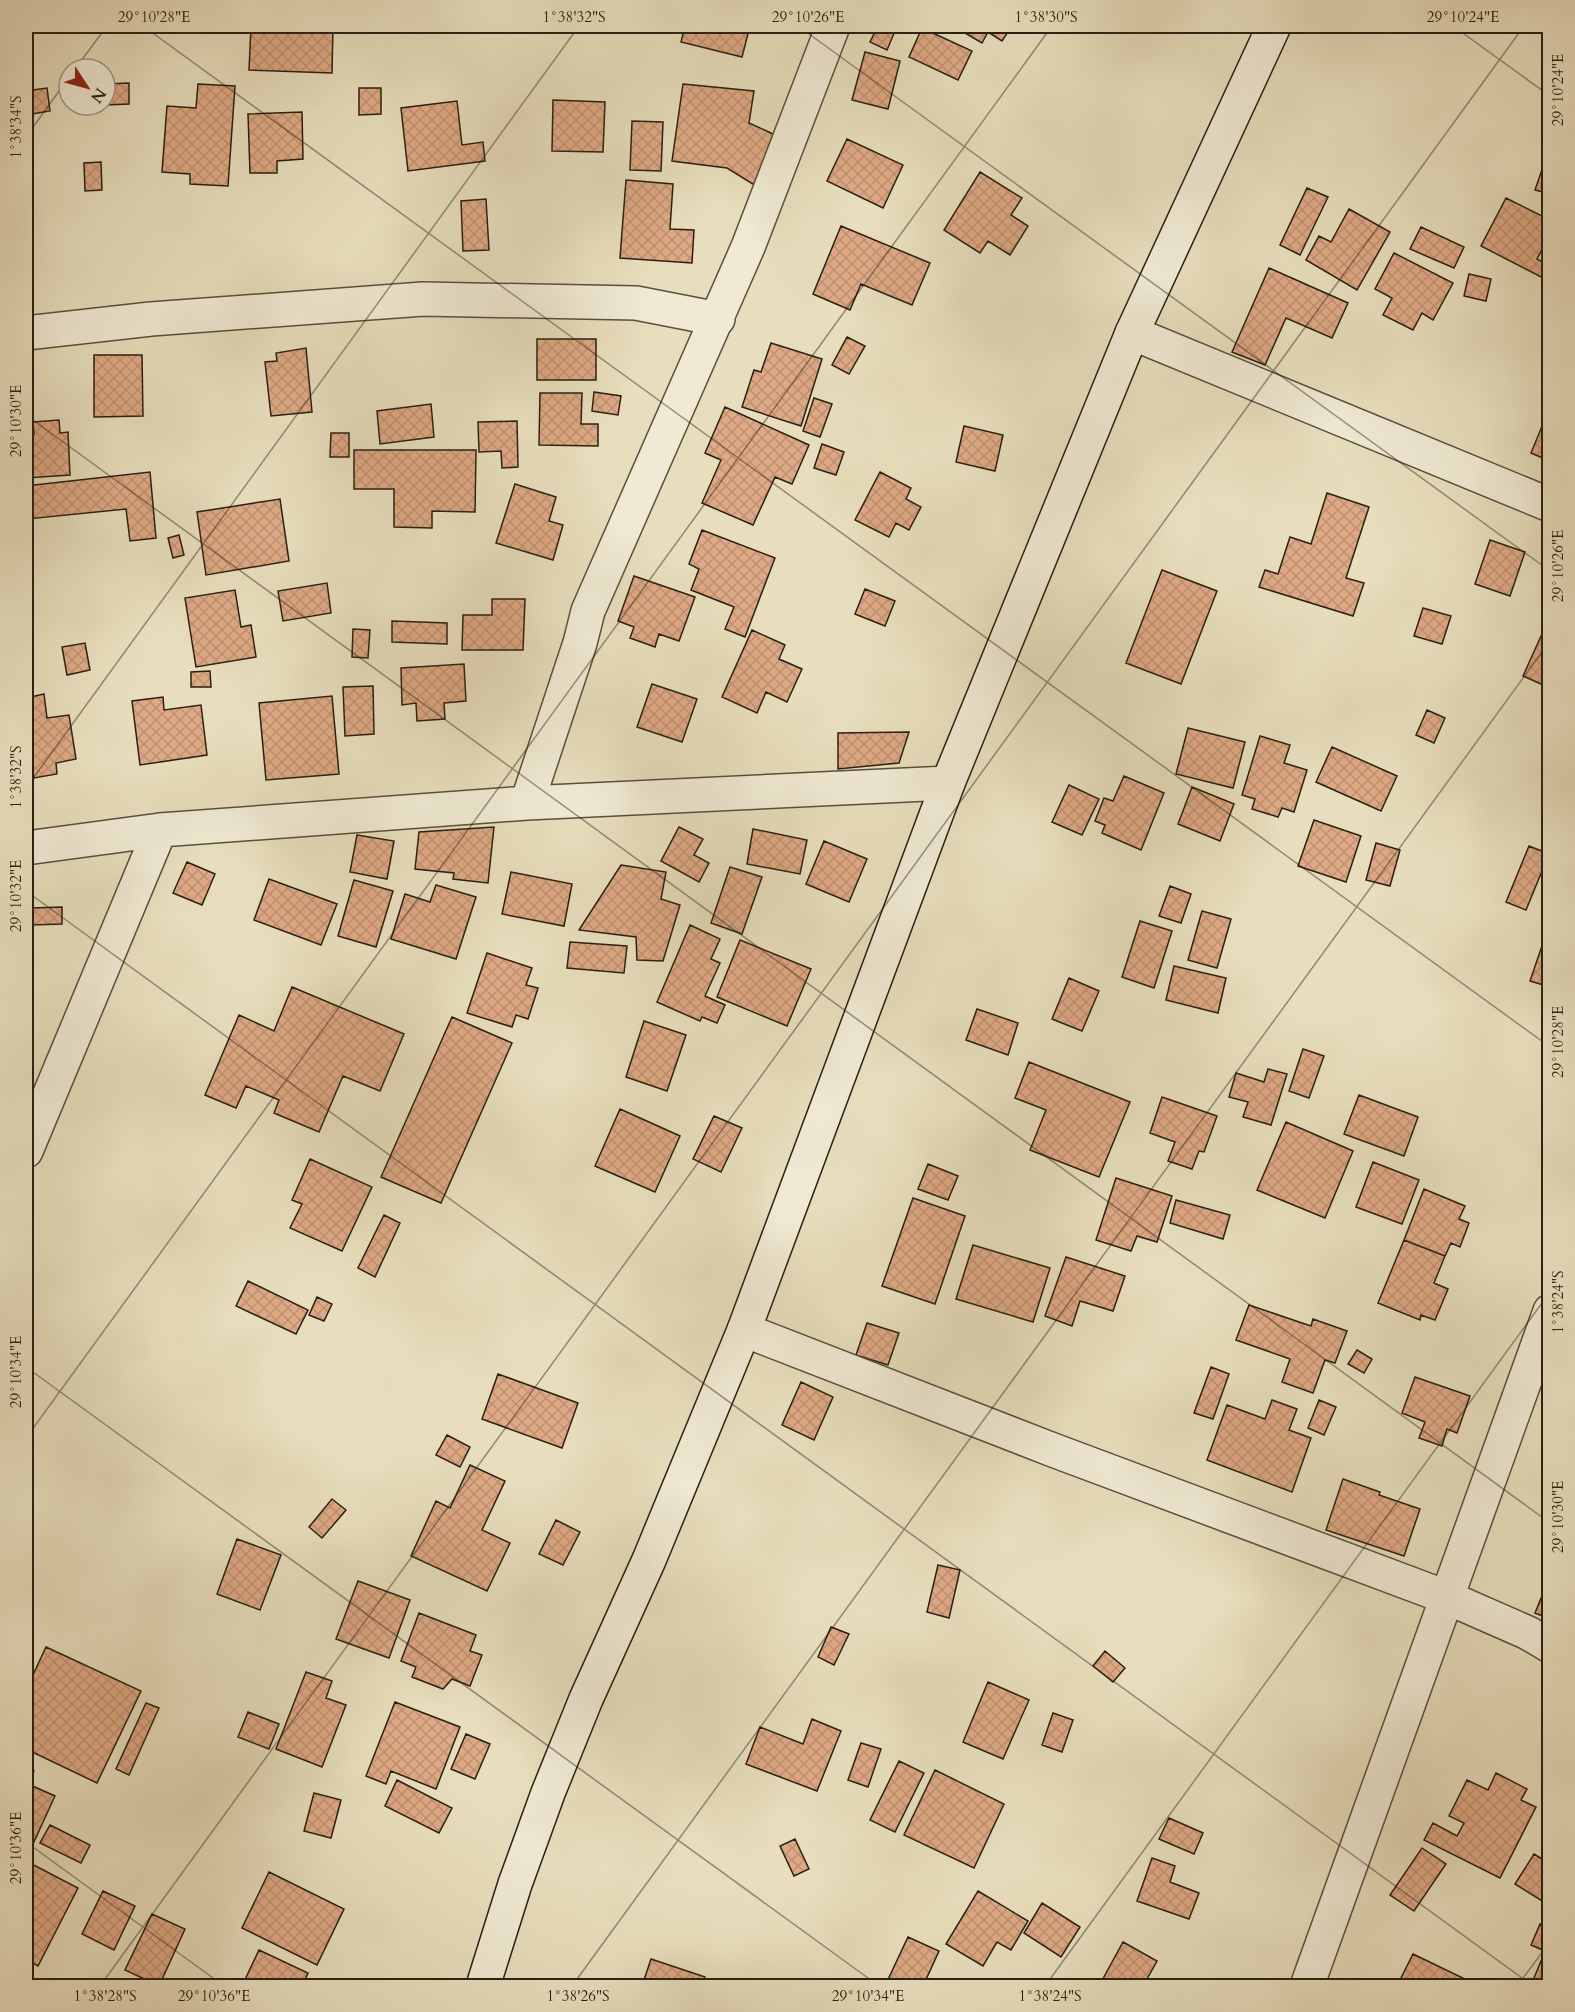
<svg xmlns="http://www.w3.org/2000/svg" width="1575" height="2012" viewBox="0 0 1575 2012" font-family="Cardo,serif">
	<defs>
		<pattern id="building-cross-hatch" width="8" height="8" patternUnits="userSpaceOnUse" patternTransform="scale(1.5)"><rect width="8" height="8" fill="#dea984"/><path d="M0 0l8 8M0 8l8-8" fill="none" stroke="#be9171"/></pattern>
	</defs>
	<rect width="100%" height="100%" fill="#e8debd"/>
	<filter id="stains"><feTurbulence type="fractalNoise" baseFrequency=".00333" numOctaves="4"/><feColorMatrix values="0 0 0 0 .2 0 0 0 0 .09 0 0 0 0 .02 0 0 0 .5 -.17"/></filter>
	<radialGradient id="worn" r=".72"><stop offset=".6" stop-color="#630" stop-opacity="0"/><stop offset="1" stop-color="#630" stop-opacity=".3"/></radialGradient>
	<!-- building -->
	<path fill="url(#building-cross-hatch)" stroke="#291f12" stroke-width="1.5" d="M251,26H333L332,73L249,70Z
		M685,26H750L742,57L681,42Z
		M878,26H883L895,31L887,50L870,42Z
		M970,26H1012L1002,41L988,32L982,43L965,33Z
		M1504,26H1529L1528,32Z
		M922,28L972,51L958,80L909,57Z
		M865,52L900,61L888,109L852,100Z
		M129,83V104L105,105V84Z
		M198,84L235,86L228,186L190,184V174L162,172L167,106L196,108Z
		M683,84L754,91L749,123L780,137L756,186L727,168L672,161Z
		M47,88L50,111L26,115V91Z
		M359,88H381V114L359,115Z
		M553,100L605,102L603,152L552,151Z
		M457,101L462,145L483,142L485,161L408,171L401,108Z
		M302,112L303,159L277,161V173H250L248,114Z
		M632,121L663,122L661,171L630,170Z
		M26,124L29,154H26Z
		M847,139L903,165L883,208L827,181Z
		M1545,161L1550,162V194L1535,190Z
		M101,162L102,190L85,191L84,163Z
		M980,172L1022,198L1011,215L1028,226L1010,255L988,241L980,253L944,230Z
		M626,180L673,184L670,229L694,230L692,263L620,258Z
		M1307,188L1328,197L1300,255L1280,245Z
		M1506,198L1550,220V234L1537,259L1550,266V275L1547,280L1481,246Z
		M486,199L489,250L463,251L461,201Z
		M1349,209L1390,232L1357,290L1306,260L1319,236L1331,242Z
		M841,226L930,263L912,305L861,284L850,310L813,294Z
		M1421,227L1464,247L1454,268L1410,249Z
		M1394,253L1453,283L1433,320L1422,313L1413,330L1383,315L1392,298L1375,289Z
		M1269,268L1348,303L1332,338L1286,318L1265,365L1232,352Z
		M1469,274L1491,279L1486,301L1464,296Z
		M847,337L865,346L849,374L832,365Z
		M537,339H596V380H537Z
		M771,343L822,359L801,426L742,407L754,370L761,372Z
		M306,348L312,412L271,416L265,362L277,361L276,353Z
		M94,355H142L143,416L94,417Z
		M594,392L621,396L618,415L592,411Z
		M540,393H582L581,424H598V446L539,445Z
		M814,398L832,404L820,437L803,431Z
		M431,404L434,437L380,444L377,411Z
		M725,407L809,445L792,484L775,477L753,525L702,503L721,460L705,453Z
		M1545,419L1550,420V461L1531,453Z
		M59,420L60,433L68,432L70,475L26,478V435L34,434L33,422Z
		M517,421L518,467L502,468L501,451L479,452L478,422Z
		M964,426L1003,435L995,471L956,462Z
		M331,433H349V457H330Z
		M822,444L844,452L836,475L814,468Z
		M354,450H476L475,512L432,511V528L394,527V489H354Z
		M150,472L156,538L130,541L126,509L27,519L26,486Z
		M880,472L911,488L906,499L921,507L909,530L896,523L889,537L855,520Z
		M515,484L556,497L549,521L563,525L553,560L496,543Z
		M1327,493L1369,507L1346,578L1364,583L1353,616L1259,587L1265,570L1278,574L1290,537L1311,544Z
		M280,499L289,561L206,575L197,512Z
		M702,530L775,558L745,637L725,629L734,607L691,590L699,569L689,564Z
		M179,535L184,555L173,558L168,538Z
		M1490,540L1525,552L1510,596L1475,584Z
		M1162,570L1217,591L1181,684L1126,663Z
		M634,576L695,597L679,641L659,634L655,647L630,638L634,627L618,621Z
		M327,583L331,613L283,621L278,591Z
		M865,589L895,601L885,626L855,614Z
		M235,590L241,627L251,625L256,657L196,667L185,598Z
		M492,599H525L523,650H462L463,615H492Z
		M1423,608L1451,616L1442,644L1414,636Z
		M392,621L447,623V644L392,642Z
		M1547,623L1550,624V688L1523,676Z
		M353,629L370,630L368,658L352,657Z
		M752,630L785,645L779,659L802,669L787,702L766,692L757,713L722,697Z
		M85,643L90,670L67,675L62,647Z
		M464,664L466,701L444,703L445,719L417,721L416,703L402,705L401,668Z
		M210,671L211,687H191V672Z
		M652,684L697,699L682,742L637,727Z
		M373,686L374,734L345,736L343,687Z
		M44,694L47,718L69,715L76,759L56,763L57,774L34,778L32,766L26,767V698Z
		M332,696L339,774L266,780L259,703Z
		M163,697L164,710L201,705L207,755L140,765L132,701Z
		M1427,710L1445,718L1434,743L1416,735Z
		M1188,728L1245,742L1233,788L1176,774Z
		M909,732L899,763L838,769V733Z
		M1260,736L1290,745L1284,763L1307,770L1294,812L1282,808L1278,817L1252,809L1255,799L1242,795Z
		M1332,747L1397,776L1381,811L1316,782Z
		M1124,776L1164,793L1141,850L1102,833L1105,825L1095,821L1104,798L1113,801Z
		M1069,785L1099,799L1082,835L1052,822Z
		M1192,787L1234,804L1220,841L1178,824Z
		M1314,820L1361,836L1346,882L1298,866Z
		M494,827L488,883L453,879L454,873L415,869L419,832Z
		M679,827L703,839L694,855L709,863L699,882L661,861Z
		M753,829L807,840L800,874L747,864Z
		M357,835L394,841L387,879L350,872Z
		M824,841L867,859L849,902L806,884Z
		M1376,843L1400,850L1390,886L1366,880Z
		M1529,846L1549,854L1526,910L1506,902Z
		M187,862L215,874L202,905L173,893Z
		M621,865L666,872L661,899L680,905L663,961L637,960L636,937L579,930Z
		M730,867L762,877L742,934L711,923Z
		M511,872L572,884L564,926L502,914Z
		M269,879L337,904L321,945L254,920Z
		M354,880L393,891L376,947L338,936Z
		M436,885L476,897L456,959L391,939L405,894L430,902Z
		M1170,886L1191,894L1181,923L1159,916Z
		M62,907V924L31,925V908Z
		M1202,911L1231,919L1217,968L1188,960Z
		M1140,921L1172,931L1154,988L1122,977Z
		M690,925L720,939L711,959L720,963L705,996L725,1005L717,1023L702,1017L700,1021L657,1002Z
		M740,940L811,969L787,1026L717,997Z
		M570,942L627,946L624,973L567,968Z
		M1543,943L1550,945V987L1530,981Z
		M487,953L532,968L526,985L538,988L528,1019L516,1015L512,1027L467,1013Z
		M1174,966L1226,978L1218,1013L1166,1000Z
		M1069,978L1099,991L1082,1031L1052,1019Z
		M292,987L404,1034L380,1091L343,1076L319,1132L274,1113L279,1100L246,1086L236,1108L205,1095L239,1015L274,1031Z
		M977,1009L1018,1023L1008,1055L966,1040Z
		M452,1017L512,1043L441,1203L381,1177Z
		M644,1021L686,1035L667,1091L626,1077Z
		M26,1033L32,1077H26Z
		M1303,1049L1324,1056L1309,1098L1289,1091Z
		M1029,1062L1130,1102L1099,1177L1030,1150L1046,1110L1015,1098Z
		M1268,1069L1287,1074L1271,1125L1243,1117L1248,1102L1229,1097L1236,1073L1264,1082Z
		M1359,1095L1418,1117L1404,1156L1344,1134Z
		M1162,1097L1217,1116L1204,1152L1199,1151L1192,1169L1168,1161L1175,1142L1150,1133Z
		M620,1109L680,1136L655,1192L595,1166Z
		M714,1116L742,1128L721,1172L693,1159Z
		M1286,1122L1353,1151L1325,1218L1257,1190Z
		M310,1159L372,1187L342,1251L290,1228L302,1204L292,1200Z
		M1373,1162L1419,1180L1402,1224L1356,1207Z
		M928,1164L958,1176L948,1200L918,1189Z
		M1116,1178L1172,1196L1157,1242L1137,1236L1131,1251L1096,1240Z
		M1424,1189L1465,1206L1459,1219L1469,1223L1460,1247L1451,1243L1445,1256L1404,1240Z
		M913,1198L965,1216L935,1304L882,1286Z
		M1176,1200L1230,1215L1223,1239L1170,1223Z
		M384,1215L400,1223L375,1277L358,1268Z
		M1404,1240L1445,1256L1434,1283L1448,1289L1435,1320L1421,1315L1420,1320L1378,1303Z
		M973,1245L1050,1268L1033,1322L956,1299Z
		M1066,1257L1125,1276L1113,1311L1080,1301L1072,1326L1045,1316Z
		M248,1281L308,1310L296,1334L236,1306Z
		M317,1297L332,1304L324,1321L309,1315Z
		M1249,1305L1311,1326L1313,1319L1347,1331L1335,1363L1325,1360L1313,1393L1282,1382L1290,1359L1236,1340Z
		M867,1323L899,1333L888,1365L856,1355Z
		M1357,1350L1372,1359L1364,1373L1348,1364Z
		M1211,1367L1229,1374L1213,1419L1194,1413Z
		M498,1374L578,1403L562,1448L482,1419Z
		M1415,1377L1470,1396L1457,1433L1447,1429L1442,1446L1419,1438L1425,1422L1402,1413Z
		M801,1382L833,1397L814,1440L782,1425Z
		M1272,1400L1297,1409L1289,1430L1311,1438L1292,1492L1207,1460L1227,1405L1265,1419Z
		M1319,1400L1336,1407L1324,1435L1308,1428Z
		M447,1435L470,1447L460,1467L436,1455Z
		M470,1465L505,1481L482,1530L510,1543L487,1591L411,1556L436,1501L450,1508Z
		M1343,1479L1380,1492L1379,1495L1420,1509L1404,1556L1326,1530Z
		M332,1499L346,1510L322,1538L309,1527Z
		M556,1520L580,1532L563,1565L539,1554Z
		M237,1539L281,1555L260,1610L217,1594Z
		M938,1565L960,1570L949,1618L927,1612Z
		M1550,1576V1619L1535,1613Z
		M358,1581L410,1600L389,1658L336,1639Z
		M419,1613L476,1635L470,1651L482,1655L470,1686L452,1679L443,1689L412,1677L416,1667L401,1661Z
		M831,1627L849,1634L834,1665L818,1657Z
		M46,1647L141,1691L97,1783L26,1749V1690Z
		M1105,1651L1125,1668L1113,1682L1093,1666Z
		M306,1672L332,1681L326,1698L346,1705L322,1767L276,1749Z
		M988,1682L1029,1700L1003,1759L963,1742Z
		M395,1702L460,1727L436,1789L391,1771L386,1784L366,1776Z
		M146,1703L159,1708L129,1775L116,1769Z
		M248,1712L279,1724L269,1749L238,1737Z
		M1053,1713L1073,1720L1062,1752L1042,1745Z
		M812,1719L841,1731L817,1791L746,1764L760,1727L803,1744Z
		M466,1734L490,1744L475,1779L451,1769Z
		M861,1743L881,1749L868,1787L848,1780Z
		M899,1761L924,1773L895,1832L870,1820Z
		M26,1767L34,1771L28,1784L55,1796L33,1844L26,1841Z
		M935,1770L1004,1804L974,1868L904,1835Z
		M1496,1773L1527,1789L1521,1800L1536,1807L1500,1878L1424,1840L1433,1823L1457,1836L1464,1823L1449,1816L1467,1780L1488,1790Z
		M397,1780L452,1808L439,1833L385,1806Z
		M314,1793L341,1800L331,1838L304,1831Z
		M1169,1818L1203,1833L1194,1854L1159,1839Z
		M50,1825L90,1845L81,1863L40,1843Z
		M795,1839L809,1869L794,1876L780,1846Z
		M1422,1848L1446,1864L1414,1911L1390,1895Z
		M1534,1854L1550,1864V1906L1515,1884Z
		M1152,1858L1175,1866L1170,1882L1199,1893L1189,1919L1137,1901Z
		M26,1861L78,1888L38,1966L26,1959Z
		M269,1872L344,1909L317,1965L242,1928Z
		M103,1891L135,1906L114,1950L82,1934Z
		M978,1891L1028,1921L1011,1950L997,1942L983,1966L946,1944Z
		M1042,1903L1080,1927L1061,1957L1024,1933Z
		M152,1914L185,1929L159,1986L125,1970Z
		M1540,1924L1550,1928V1985L1534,1978L1545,1951L1531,1945Z
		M908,1937L939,1951L923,1986H885Z
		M1123,1942L1157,1961L1143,1986H1099Z
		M259,1950L308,1973L302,1986H242Z
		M1413,1954L1467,1980L1463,1986H1397Z
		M651,1959L705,1977L702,1986H642Z"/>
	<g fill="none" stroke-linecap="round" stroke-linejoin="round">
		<!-- street casing -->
		<g stroke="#594f3d" stroke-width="36">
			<path id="street" d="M26,333L151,319L423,299L636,303L718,319
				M1132,333L1550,505
				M527,803L580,643L588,611L748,247L833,26
				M26,848L160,830L527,803L948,783
				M26,1151L160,830
				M744,1330L1053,1450L1446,1597L1528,1633L1550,1646
				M1307,1986L1550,1311"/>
		</g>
		<!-- secondary casing -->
		<g stroke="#291f12" stroke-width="36">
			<path id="secondary" d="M483,1986L515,1884L548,1793L586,1699L649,1560L744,1330L948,783L1132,333L1274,26"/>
		</g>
		<!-- street -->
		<use href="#street" stroke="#f0ead4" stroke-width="33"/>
		<!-- secondary -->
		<use href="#secondary" stroke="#f0ead4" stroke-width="33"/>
	</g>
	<!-- ticks -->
	<path fill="none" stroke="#291f12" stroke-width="1.5" stroke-opacity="0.45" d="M143,26L1550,1047M798,26L1550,571M1453,26L1550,96M75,69L107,26M26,137L69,77M26,415L1550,1523M26,788L579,26M26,891L1533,1986M26,1367L879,1986M26,1438L1052,26M26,1842L224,1986M100,1986L1524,26M572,1986L1550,641M1045,1986L1550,1292M1517,1986L1550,1942"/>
	<!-- margin -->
	<rect width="1575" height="2012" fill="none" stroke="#e8debd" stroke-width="66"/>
	<!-- north arrow -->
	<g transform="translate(87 87) rotate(126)"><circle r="28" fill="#f0ead4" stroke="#a09986" stroke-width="1.5"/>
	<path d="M0-4.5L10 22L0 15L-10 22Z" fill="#8f2418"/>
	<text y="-9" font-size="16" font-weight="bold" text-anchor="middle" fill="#291f12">N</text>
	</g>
	<rect x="33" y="33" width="1509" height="1946" fill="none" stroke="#291f12" stroke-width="2"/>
	<g font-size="15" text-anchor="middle" fill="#291f12">
		<text x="154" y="22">29°10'28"E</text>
		<text x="574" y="22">1°38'32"S</text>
		<text x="808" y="22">29°10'26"E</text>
		<text x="1046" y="22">1°38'30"S</text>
		<text x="1463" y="22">29°10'24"E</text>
		<text transform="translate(1558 90) rotate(-90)" y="5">29°10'24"E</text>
		<text transform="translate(16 127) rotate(-90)" y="5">1°38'34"S</text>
		<text transform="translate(16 421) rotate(-90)" y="5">29°10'30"E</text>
		<text transform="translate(1558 566) rotate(-90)" y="5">29°10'26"E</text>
		<text transform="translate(16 777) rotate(-90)" y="5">1°38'32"S</text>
		<text transform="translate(16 896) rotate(-90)" y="5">29°10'32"E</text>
		<text transform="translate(1558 1042) rotate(-90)" y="5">29°10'28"E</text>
		<text transform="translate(1558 1302) rotate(-90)" y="5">1°38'24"S</text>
		<text transform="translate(16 1372) rotate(-90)" y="5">29°10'34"E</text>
		<text transform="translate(1558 1517) rotate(-90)" y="5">29°10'30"E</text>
		<text transform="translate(16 1848) rotate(-90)" y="5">29°10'36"E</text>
		<text x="105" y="2001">1°38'28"S</text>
		<text x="214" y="2001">29°10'36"E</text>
		<text x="578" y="2001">1°38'26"S</text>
		<text x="868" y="2001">29°10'34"E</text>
		<text x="1050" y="2001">1°38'24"S</text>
	</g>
	<rect width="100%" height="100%" filter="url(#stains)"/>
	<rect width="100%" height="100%" fill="url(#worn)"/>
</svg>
